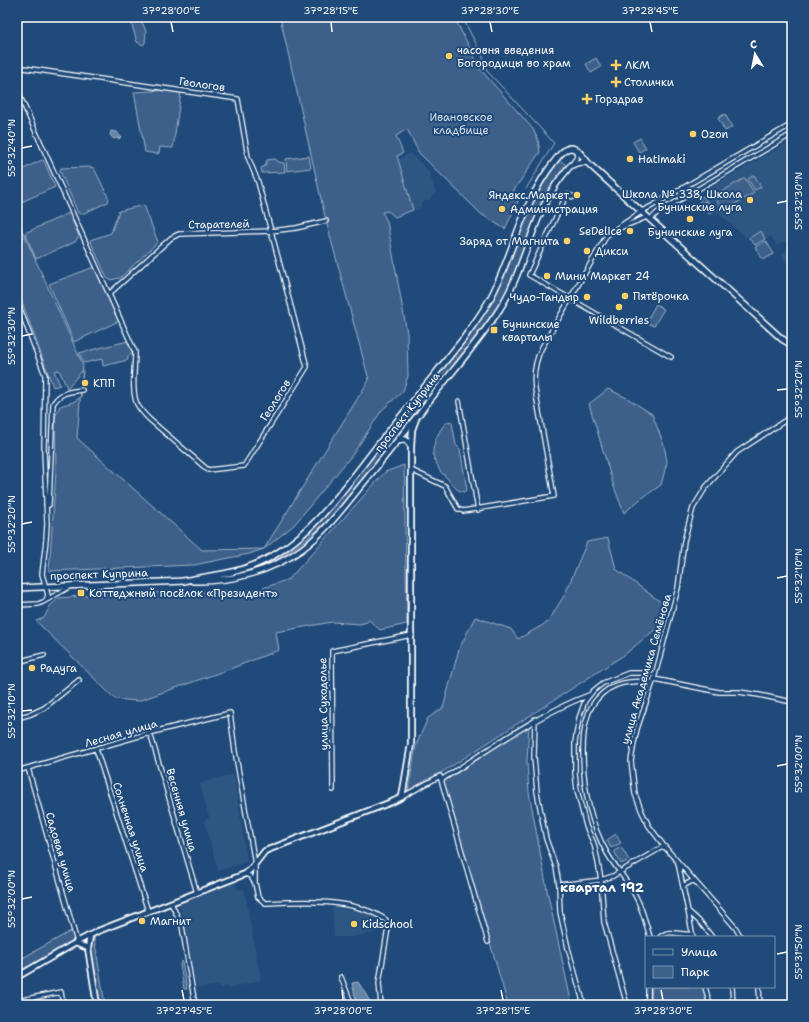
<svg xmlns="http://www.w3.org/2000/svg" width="809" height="1022" viewBox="0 0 809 1022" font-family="'Shantell Sans',sans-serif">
	<rect width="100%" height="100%" fill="#1f4a7a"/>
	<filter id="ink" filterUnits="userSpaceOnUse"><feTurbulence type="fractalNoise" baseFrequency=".025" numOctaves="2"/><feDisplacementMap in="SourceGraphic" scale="8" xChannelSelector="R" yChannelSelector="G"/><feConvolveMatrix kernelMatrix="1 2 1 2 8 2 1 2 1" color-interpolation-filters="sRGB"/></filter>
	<g filter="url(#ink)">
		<!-- built -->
		<path fill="#2e5683" d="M792,140V237L777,246L771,236L755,245L712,208L703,192Z
			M408,154H411L428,170L436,192L429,200L421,203V208L413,210L398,160Z
			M792,247V273L781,254Z
			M234,774L247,862L218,871L204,820L209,818L200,783Z
			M235,882L238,890L244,889L261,980L227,989V986L222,988L217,986L197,988L179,903Z
			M332,907L369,913L375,916L376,932L352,937H334Z"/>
		<!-- green -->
		<path fill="#3c618b" stroke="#9eb0c5" d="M96,17H142L141,20L146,31L145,43L143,45L137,42L131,22Z
			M280,17H454L481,70L533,129L538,140L540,152L514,190L513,193L520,197L505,229L481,214L419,153L407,129L396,136L403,153L397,156L413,210L395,217L388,211L382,212L387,221L407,333L408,376L403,391L382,410L353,454L294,525L264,549L249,554L194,565L49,571L56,471L55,417L60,406L73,402L81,397L83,370L67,388L59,370L54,371L60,385L53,387L17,288V219L83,365L77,438L202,550L264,549L369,380L326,221Z
			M596,58L601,67L591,73L586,64Z
			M167,90L181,92L173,148L160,147L159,153L157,154L145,152L134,92Z
			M725,114L732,127L725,131L718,118Z
			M640,138L646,148L639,152L633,142Z
			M309,156L311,168L287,171L286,159Z
			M275,159L279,162L284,163L285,172L262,173L261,168L265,166L267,160Z
			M42,160L44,161L55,187L17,204V172Z
			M560,160L567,166L556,181L547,195L506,294L486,326L459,360L453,355L489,307L497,291L527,213L548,175Z
			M89,167L94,168L109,199L108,202L82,214L78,213L60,171L61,168Z
			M754,175L761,187L755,190L748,179Z
			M745,178L754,193L723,211L714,196Z
			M703,196L706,200L702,204L707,201L713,211L709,214L705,208L702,210L698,203L701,201L699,198Z
			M144,205L158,242L120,278L110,280L107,278L90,240L111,233L119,211Z
			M69,213L79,236L75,242L36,259L25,233Z
			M761,231L765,239L755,245L749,238Z
			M766,241L774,254L763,260L755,247Z
			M94,267L119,321L74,342L49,284Z
			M656,304L664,309L654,326L646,322Z
			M128,341L133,353L128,356V360L103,366L102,359L84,363L79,353Z
			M452,358L456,362L333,515C310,538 290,554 260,567L288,551L300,541L313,530L330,511Z
			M608,389L627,398L652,414L664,445L667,462L661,485L638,501L624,513L614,487L589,404Z
			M448,421L452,422L456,445L460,449L467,489L464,492C456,491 452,484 447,478C445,475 440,473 439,469C438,465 434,460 433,455C432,443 440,428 448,421Z
			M404,465L407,624L380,630L369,620L367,622L360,624L332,622L276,632L279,650L230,669L138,701L115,699L36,621L44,618L50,606L59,598L103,594L257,590L289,579L385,472Z
			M608,538L616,569L662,603V624L624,655L413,791H408L416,745L428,718L443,708L459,649L475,617L511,629L518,639L548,622L565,594L587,542Z
			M529,725L527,762L529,792L548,895L572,1005H508L443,780Z
			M616,834L621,843L611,848L607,840Z
			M621,847L629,860L621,864L614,851Z
			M73,930L76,939L17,975V961Z
			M94,937L105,1005H99L89,943Z
			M182,961L187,989H184L180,964Z
			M652,987H703L707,1005H648L651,1000Z"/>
		<!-- water -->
		<path fill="#6583a4" stroke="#a3b5c8" d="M111,131L117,132L121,137L119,139L116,138L114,139L110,135Z
			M358,982L365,993L372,1005H357L352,983Z"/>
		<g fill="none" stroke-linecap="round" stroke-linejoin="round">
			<!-- stream -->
			<path stroke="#a3b5c8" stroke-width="1" d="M462,17L483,57L487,71L554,143L526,189"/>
			<!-- minor casing -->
			<g stroke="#fff" stroke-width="6">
				<path id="minor" d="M17,67L238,99L248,157L258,182L307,367L244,466L208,470L149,419C145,415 140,410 137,404C131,391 135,366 135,352L17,90
					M572,164L577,157L576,150
					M574,197L567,195L561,206L529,275L671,357
					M641,211L644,210L652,206L792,124
					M650,220L657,213L792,134
					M620,228L647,217
					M109,294L171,238L179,234L271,231L296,228L326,221
					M17,301L45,375L44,451L47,524L46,540L42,574L48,595L46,600
					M459,401L478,510
					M411,470L445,486L458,509L463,511L554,496L535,389C533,375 535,362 541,349L607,235L641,212
					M46,505H49L53,404C60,392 69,392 82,390
					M790,582L792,576
					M17,605L38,604L43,602L71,586
					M17,662L44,655
					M654,679L719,692H739L759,695L792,702
					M17,718L31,714L44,708L79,680
					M535,719L534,757L537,792L546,839L556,867L559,885L560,912L568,948L584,1005
					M150,733L197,893
					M96,749L148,911
					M28,768L77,942
					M17,771L153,732L230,713L235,751L255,864V883L258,897L265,903C303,901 354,898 386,920L388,928L379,983L381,1005
					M441,780C490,749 536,715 589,695
					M333,790L332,651L412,635
					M402,797L440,776L488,942
					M678,863L688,911L701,923L712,937
					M245,874L250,876L255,883
					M559,885L601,880L613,876L664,846
					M683,886L694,880
					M171,903L182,926L195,1005
					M688,911L693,937
					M650,937C646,924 643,911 637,899C630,883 616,869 607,853C589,821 583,788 583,751C583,733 585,712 597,699C611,682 633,679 653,683
					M660,937C670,928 680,936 692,934
					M741,937L735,927L664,846L649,826L642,812L635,794L631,761L634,743L637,729L654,679L678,588L684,541L693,508L706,487L737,452L792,416
					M341,977L352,1005
					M705,987L710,1005
					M732,987L733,1005
					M759,987L760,1005
					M32,998L34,1005
					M17,1001L61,992L63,1005
					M627,1005L604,922L601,880L597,857L594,844L586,826L577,790L575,773V742L579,718L585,701L593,691L603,683L629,673H642L655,675
					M644,1005L648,999V987"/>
			</g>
			<!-- tertiary casing -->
			<g stroke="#fff" stroke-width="8">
				<path id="tertiary" d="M397,442L403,439L406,440L411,446
					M90,936L88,948L97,1005
					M75,943L88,948
					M17,977L77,942L98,931L245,874L250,870L265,851L394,801L402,797L411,744V446L412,430L416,419"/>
			</g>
			<!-- secondary casing -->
			<g stroke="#fff" stroke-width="8">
				<path id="secondary" d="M182,581C208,576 235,574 259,563C313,538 346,485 382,440C409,406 437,372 464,338C475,322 487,307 495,289C515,246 524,200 554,162C558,157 563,149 570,148C578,147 585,160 590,165L782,339L792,345
					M193,581C231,582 270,572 302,549C325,532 342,509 360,487C380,463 399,438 419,414C445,379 475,347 499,310C526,269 531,215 562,176C565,173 568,167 572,165C577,162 582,162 587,162
					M17,588L185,581"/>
			</g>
			<!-- minor -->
			<use href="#minor" stroke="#1f4a7a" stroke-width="3.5"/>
			<!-- tertiary -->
			<use href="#tertiary" stroke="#1f4a7a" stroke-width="4.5"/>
			<!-- secondary -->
			<use href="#secondary" stroke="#1f4a7a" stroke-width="5"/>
		</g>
	</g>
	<!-- ticks -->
	<path fill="none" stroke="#fff" stroke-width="1.5" d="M171,22L173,32M331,22L332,32M490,22L492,32M650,22L652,32M22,148L32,146M777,203L787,201M22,336L32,334M777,390L787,389M22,524L32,522M777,578L787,576M22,711L32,710M777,766L787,764M22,899L32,897M777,954L787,952M182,990L184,1000M342,990L343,1000M501,990L503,1000M661,990L663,1000"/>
	<!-- markers -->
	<g fill="#ffd166" stroke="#1f4a7a" stroke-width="1.5">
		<circle cx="449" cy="56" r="4"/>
		<path d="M614 59h4v4h4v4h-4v4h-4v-4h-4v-4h4z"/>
		<path d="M614 76h4v4h4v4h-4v4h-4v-4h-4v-4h4z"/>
		<path d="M585 93h4v4h4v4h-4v4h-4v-4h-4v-4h4z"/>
		<circle cx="693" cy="134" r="4"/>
		<circle cx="630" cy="159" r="4"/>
		<circle cx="577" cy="195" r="4"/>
		<circle cx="750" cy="200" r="4"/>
		<circle cx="502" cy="209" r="4"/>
		<circle cx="690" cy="219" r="4"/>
		<circle cx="630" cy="231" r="4"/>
		<circle cx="567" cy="241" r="4"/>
		<circle cx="587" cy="251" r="4"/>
		<circle cx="547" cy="276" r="4"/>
		<circle cx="625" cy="296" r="4"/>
		<circle cx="587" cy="297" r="4"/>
		<circle cx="619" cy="307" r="4"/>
		<rect x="490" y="326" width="8" height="8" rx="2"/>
		<circle cx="85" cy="383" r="4"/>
		<rect x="77" y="589" width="8" height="8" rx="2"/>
		<circle cx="32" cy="668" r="4"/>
		<circle cx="142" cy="921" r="4"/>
		<circle cx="354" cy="924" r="4"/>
	</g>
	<g text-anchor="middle" stroke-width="4" stroke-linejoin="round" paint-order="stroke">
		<!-- poi labels -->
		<g font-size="11" fill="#fff" stroke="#1f4a7a" text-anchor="start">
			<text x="457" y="54">часовня введения<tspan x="457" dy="13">Богородицы во храм</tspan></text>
			<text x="625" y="69">ЛКМ</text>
			<text x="624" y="86">Столички</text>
			<text x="595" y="103">Горздрав</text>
			<text x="701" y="138">Ozon</text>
			<text x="638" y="163">Hatimaki</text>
			<text x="742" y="198" text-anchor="end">Школа № 338, Школа<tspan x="742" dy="13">Бунинские луга</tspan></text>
			<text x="569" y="199" text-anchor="end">Яндекс.Маркет</text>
			<text x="510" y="213">Администрация</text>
			<text x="622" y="235" text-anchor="end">SeDelice</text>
			<text x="690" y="236" text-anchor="middle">Бунинские луга</text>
			<text x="559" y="245" text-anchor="end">Заряд от Магнита</text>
			<text x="595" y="255">Дикси</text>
			<text x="555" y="280">Мини Маркет 24</text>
			<text x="633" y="300">Пятёрочка</text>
			<text x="579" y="301" text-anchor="end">Чудо-Тандыр</text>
			<text x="619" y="324" text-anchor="middle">Wildberries</text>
			<text x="502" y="328">Бунинские<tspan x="502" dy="13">кварталы</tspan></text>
			<text x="93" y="387">КПП</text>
			<text x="89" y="597">Коттеджный посёлок «Президент»</text>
			<text x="40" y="672">Радуга</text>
			<text x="150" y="925">Магнит</text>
			<text x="362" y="928">Kidschool</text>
		</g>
		<!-- street labels -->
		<g font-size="11" fill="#fff" stroke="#1f4a7a">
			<text transform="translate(202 84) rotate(8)" y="4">Геологов</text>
			<text transform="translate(219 224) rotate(-1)" y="4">Старателей</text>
			<text transform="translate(275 400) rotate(-58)" y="4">Геологов</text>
			<text transform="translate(407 412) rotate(-52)" y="4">проспект Куприна</text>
			<text transform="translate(99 574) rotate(-2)" y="4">проспект Куприна</text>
			<text transform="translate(646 669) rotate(-74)" y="4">улица Академика Семёнова</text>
			<text transform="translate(323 704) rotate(-91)" y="4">улица Суходолье</text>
			<text transform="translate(121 733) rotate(-16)" y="4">Лесная улица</text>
			<text transform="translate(182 810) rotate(74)" y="4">Весенняя улица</text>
			<text transform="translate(131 827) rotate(72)" y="4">Солнечная улица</text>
			<text transform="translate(61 852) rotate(74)" y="4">Садовая улица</text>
		</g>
		<!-- park labels -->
		<g font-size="11" fill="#d8dfe8" stroke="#1f4a7a">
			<text x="461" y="121">Ивановское<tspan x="461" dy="13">кладбище</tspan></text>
		</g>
		<!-- quarter labels -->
		<g font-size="13" font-weight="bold" fill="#fff" stroke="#1f4a7a">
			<text x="602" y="892">квартал 192</text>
		</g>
	</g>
	<!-- margin -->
	<rect width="809" height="1022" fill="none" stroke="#1f4a7a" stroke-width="44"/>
	<!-- legend -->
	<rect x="645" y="936" width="130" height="52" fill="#1f4a7a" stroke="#7992af"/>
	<rect x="653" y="949" width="20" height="6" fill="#1f4a7a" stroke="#7992af"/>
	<text x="681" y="956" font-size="12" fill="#ffffff">Улица</text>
	<rect x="653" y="966" width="20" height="12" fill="#3c618b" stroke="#7992af"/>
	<text x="681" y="976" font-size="12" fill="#ffffff">Парк</text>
	<!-- north arrow -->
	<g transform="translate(755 54) rotate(350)" stroke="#1f4a7a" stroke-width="3" paint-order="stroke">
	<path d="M0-3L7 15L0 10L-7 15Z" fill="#ffffff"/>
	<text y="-6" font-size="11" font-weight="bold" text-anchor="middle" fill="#ffffff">С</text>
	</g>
	<rect x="22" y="22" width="765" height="978" fill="none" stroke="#fff" stroke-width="1.5"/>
	<g font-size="10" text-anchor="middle" fill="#fff">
		<text x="171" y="14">37°28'00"E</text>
		<text x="331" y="14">37°28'15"E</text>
		<text x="490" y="14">37°28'30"E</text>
		<text x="650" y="14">37°28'45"E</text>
		<text transform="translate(11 148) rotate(-90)" y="4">55°32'40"N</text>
		<text transform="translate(798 201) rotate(-90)" y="4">55°32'30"N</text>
		<text transform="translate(11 336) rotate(-90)" y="4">55°32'30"N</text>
		<text transform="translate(798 389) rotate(-90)" y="4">55°32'20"N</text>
		<text transform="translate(11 524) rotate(-90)" y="4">55°32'20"N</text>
		<text transform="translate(798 576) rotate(-90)" y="4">55°32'10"N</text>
		<text transform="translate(11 711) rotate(-90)" y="4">55°32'10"N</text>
		<text transform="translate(798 764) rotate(-90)" y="4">55°32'00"N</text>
		<text transform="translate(11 899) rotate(-90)" y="4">55°32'00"N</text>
		<text transform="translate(798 952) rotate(-90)" y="4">55°31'50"N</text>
		<text x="184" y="1014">37°27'45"E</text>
		<text x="343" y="1014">37°28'00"E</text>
		<text x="503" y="1014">37°28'15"E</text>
		<text x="663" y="1014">37°28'30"E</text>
	</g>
</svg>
